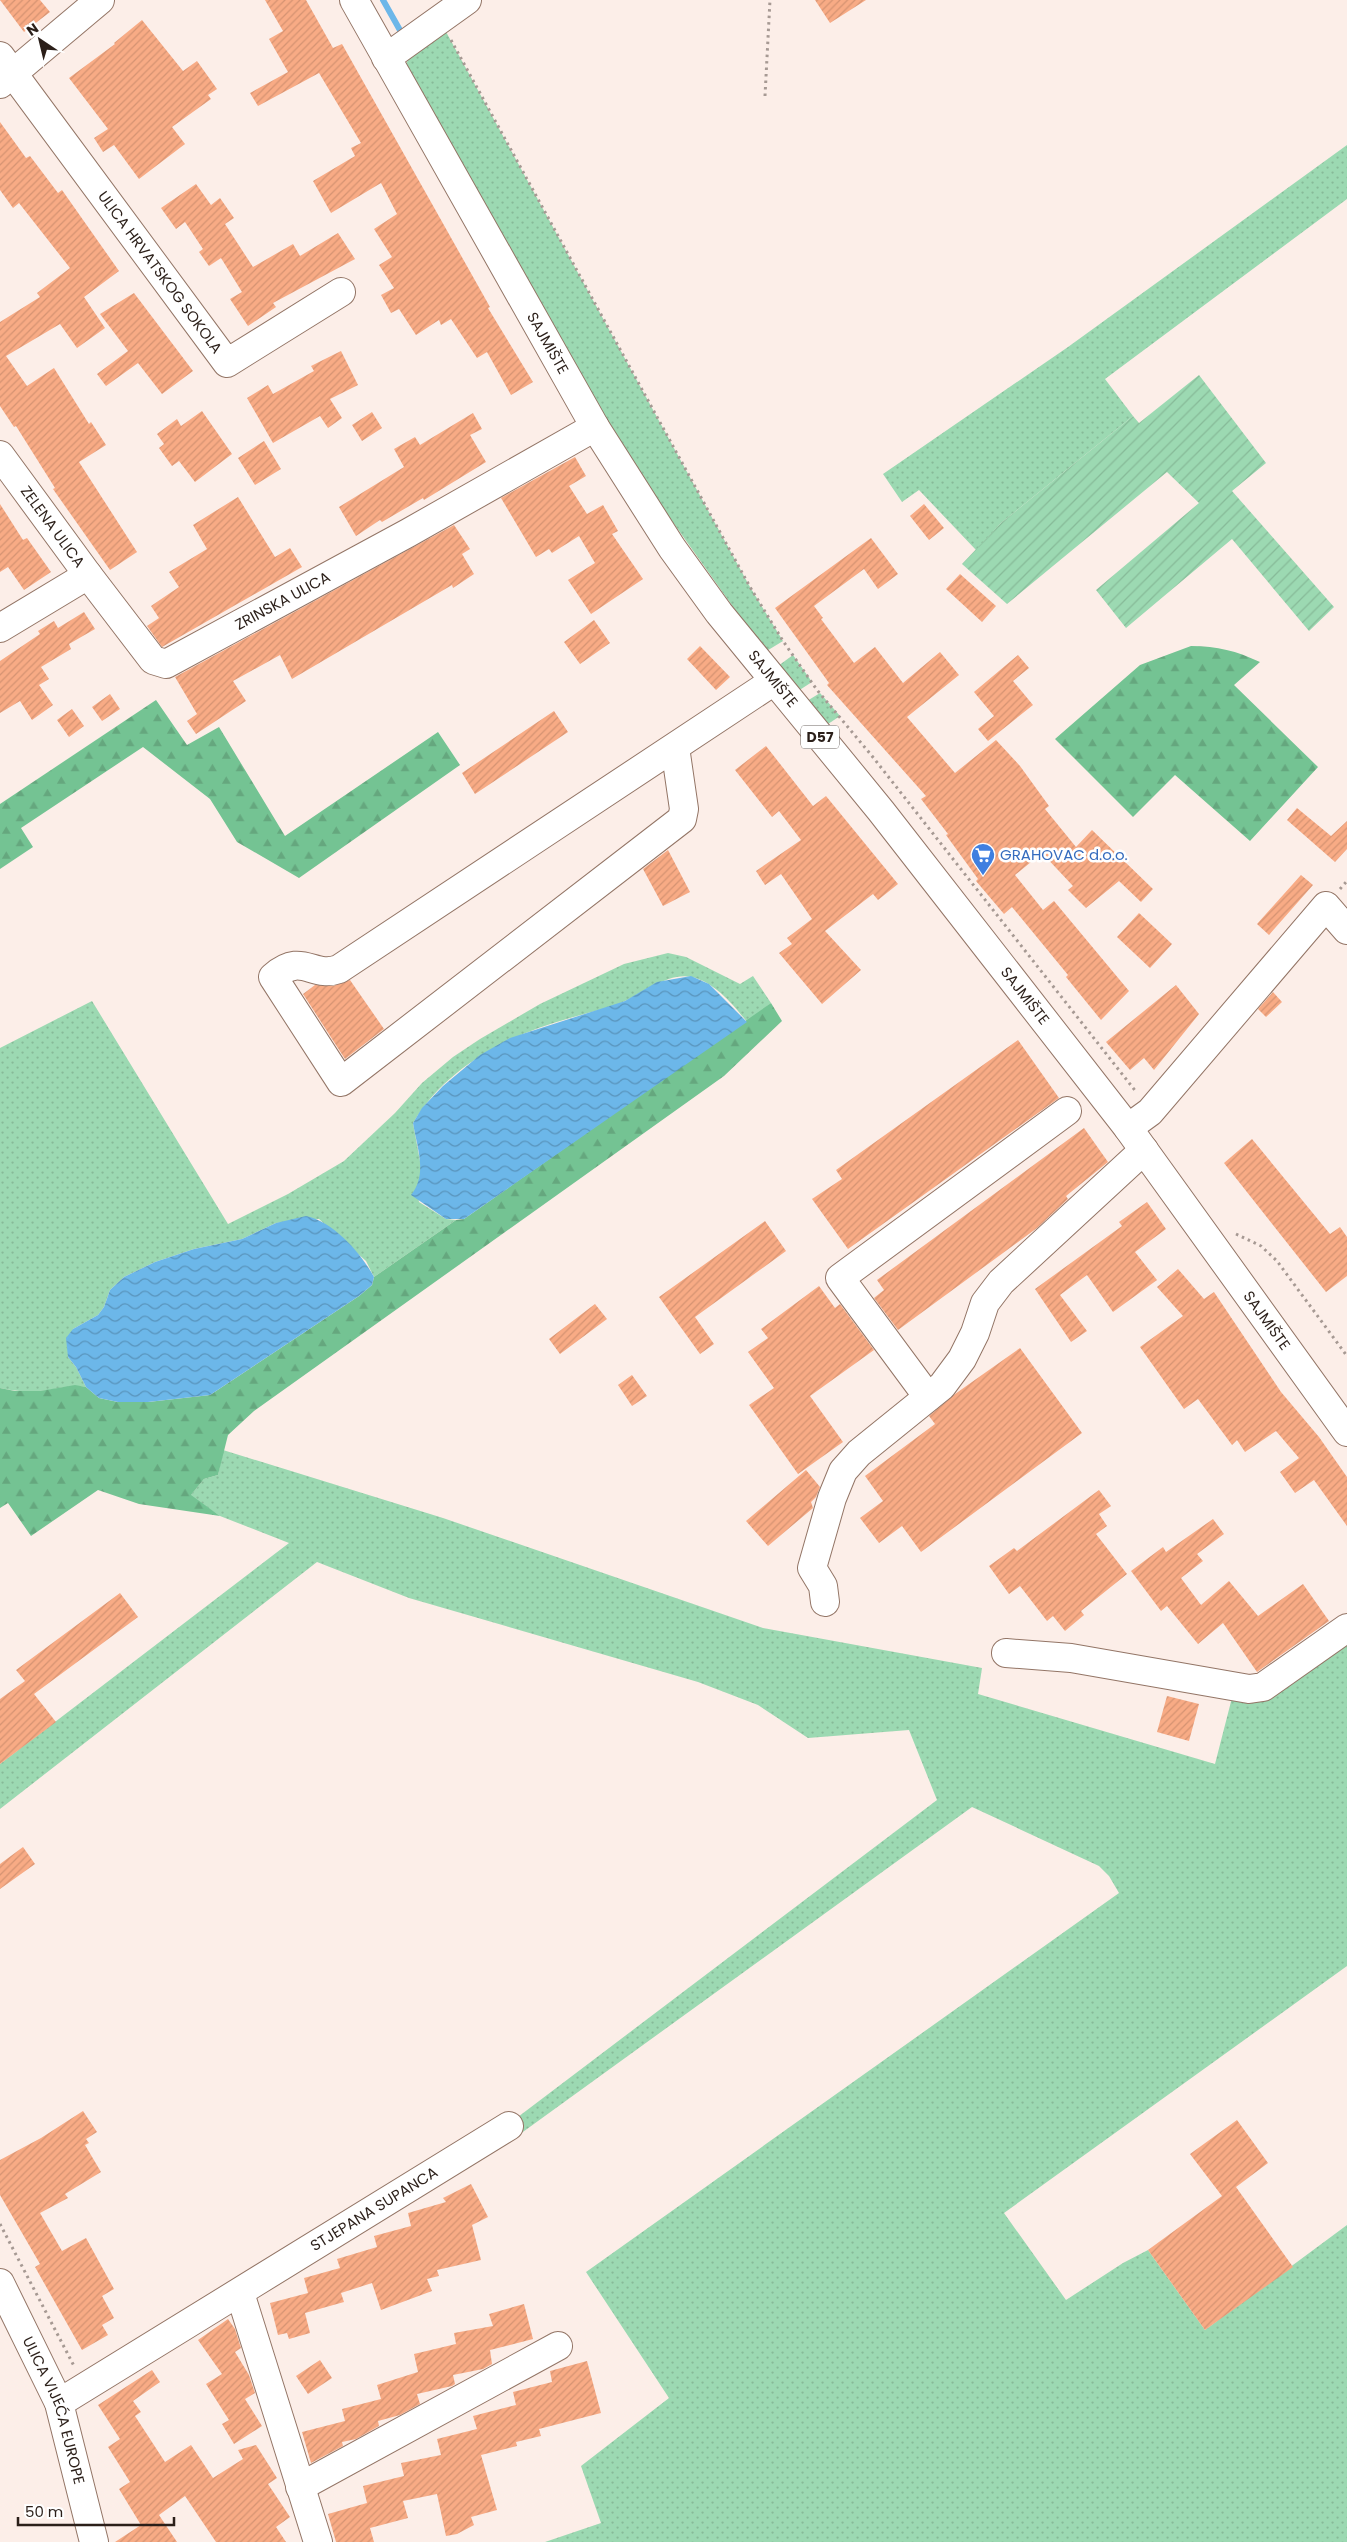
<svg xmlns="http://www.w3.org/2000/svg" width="1347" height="2542" viewBox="0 0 1347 2542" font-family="Poppins,sans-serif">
	<defs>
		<pattern id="grass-dots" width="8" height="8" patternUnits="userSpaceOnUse" patternTransform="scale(1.25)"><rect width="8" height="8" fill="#9cd9b2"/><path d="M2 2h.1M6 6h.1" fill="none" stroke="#87ba98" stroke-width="1.8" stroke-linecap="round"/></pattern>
		<pattern id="forest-firs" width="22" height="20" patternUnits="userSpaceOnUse" patternTransform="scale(1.25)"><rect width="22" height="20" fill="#74c393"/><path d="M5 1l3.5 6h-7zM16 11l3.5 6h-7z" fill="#65a77e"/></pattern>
		<pattern id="garden-furrows" width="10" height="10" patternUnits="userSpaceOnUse" patternTransform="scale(1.25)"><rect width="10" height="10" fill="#9cd9b2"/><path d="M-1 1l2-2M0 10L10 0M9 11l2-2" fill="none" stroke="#87ba98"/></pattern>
		<pattern id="water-waves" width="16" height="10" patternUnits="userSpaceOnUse" patternTransform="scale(1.25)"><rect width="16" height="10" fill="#6cb7e9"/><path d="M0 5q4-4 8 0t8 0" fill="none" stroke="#5994bc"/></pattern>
		<pattern id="building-hatch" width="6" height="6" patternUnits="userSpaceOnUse" patternTransform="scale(1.25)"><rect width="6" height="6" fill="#f8ab85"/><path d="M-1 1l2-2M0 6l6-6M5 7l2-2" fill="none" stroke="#d59372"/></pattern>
	</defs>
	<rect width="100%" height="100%" fill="#fceee8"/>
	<!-- grass -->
	<path fill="url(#grass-dots)" d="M445,30L750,587L783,641L765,652L628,459L486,210L406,64L412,52Z
		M1347,145V199L1105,379L1133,416L1001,523L976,550L919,490L902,502L883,474L1068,347Z
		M793,655L812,682L798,691L778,666Z
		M820,693L840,716L825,726L807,701Z
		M668,953L686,957L740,984L753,976L771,1003L747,1022C734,1005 714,982 692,977C669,972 644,992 625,1001C608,1009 589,1012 570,1018C509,1035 447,1066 413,1123L422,1172L417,1188L419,1202L446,1219L456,1220L374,1277L366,1261L319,1219L276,1223L242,1239L194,1249L155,1262L124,1277L110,1290L104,1307L98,1315L73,1329L68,1357L76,1367L86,1387C70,1384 55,1390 39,1391C26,1392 13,1391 0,1388V1048L92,1001L228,1224L288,1194L344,1161L395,1113L422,1083L453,1057L480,1039L540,1004L624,964Z
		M223,1450L443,1518L763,1628L982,1668L978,1694L1215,1764L1235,1686L1249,1689L1347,1628V1966L1004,2213L1066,2300L1123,2263L1148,2250L1205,2330L1347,2225V2542H545L601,2523L581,2466L669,2398L586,2272L1119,1893L1109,1876L1099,1866L972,1807L502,2147L494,2135L937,1800L909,1730L808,1738L758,1705L698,1682L409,1598L317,1562L0,1809V1764L289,1543L220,1516L190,1496L204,1479L218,1475Z"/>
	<!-- forest -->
	<path fill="url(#forest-firs)" d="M1191,646C1218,646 1236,651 1260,662L1234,685L1318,767L1250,841L1175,775L1133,817L1055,739L1140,665Z
		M156,700L187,745L219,727L285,836L438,732L460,765L299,878L237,842L210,799L143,747L21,828L33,847L0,869V804Z
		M771,1003L782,1021L724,1076L254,1411L228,1435L218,1475L204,1479L191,1495L220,1516L139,1504L98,1490L31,1536L8,1503L0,1508V1388L15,1391H40L75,1385L86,1387L99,1398L118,1402H148L210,1395L359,1296L372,1285L374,1277L456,1220L464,1219Z"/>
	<!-- garden -->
	<path fill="url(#garden-furrows)" d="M1199,375L1266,463L1232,491L1334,607L1309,631L1232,539L1126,628L1096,590L1199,503L1167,472L1007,604L962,564L1001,523L1133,416L1139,423Z"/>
	<!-- water -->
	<path fill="url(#water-waves)" d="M691,976L709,984L747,1022L464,1219H446L411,1195C428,1174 417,1148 413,1123L422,1108L443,1086L480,1055L510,1038L625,1001L657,982Z
		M306,1216C334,1222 361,1253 374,1277L372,1285L359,1296L210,1395L148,1402H118L99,1398L86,1387L76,1367L68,1357L66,1338L73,1329L98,1315L104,1307L110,1290L124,1277L155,1262L194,1249L242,1239L276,1223Z"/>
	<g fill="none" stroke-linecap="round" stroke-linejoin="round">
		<!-- stream -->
		<path stroke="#6cb7e9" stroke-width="6" d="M383,0L401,32"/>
	</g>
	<!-- building -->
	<path fill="url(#building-hatch)" d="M0,0H40L50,12L24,32Z
		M265,0H306L333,48L342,44L490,307L488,308L533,382L511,395L487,352L477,358L451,319L441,325L439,320L416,335L399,309L391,313L381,295L394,288L379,265L392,257L374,229L397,214L381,183L331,213L313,181L355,156L351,148L361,143L319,73L258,106L250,93L288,72L269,39L283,31Z
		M815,0H866L830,23Z
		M142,20L183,71L197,61L217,89L208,95L211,99L172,127L185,144L139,179L114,145L103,152L94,138L108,129L69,78L115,44L114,43Z
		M0,122L26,158L30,156L58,193L62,190L119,271L84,297L105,328L77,348L60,324L6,356L27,386L54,368L89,424L91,422L106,445L79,462L137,552L110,570L53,489L55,488L16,426L14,427L0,406V322L40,297L37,293L70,268L19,203L13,208L0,190Z
		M196,184L211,205L220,198L234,218L225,224L253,267L293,244L300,256L338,233L355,259L273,303L276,307L248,326L230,299L242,292L221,258L209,266L199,252L203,249L185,222L176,229L161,208Z
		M134,293L193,371L162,394L138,363L106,386L97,374L128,351L100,314Z
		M341,351L358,385L330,399L342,418L328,428L320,416L273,443L247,398L268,385L273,394L314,371L311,366Z
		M202,411L232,454L195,482L179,461L172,466L159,448L164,444L157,434L177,419L181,426Z
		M372,412L382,428L362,441L352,425Z
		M473,413L482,429L470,435L486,462L424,500L423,498L382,522L380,520L356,536L339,507L404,467L394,449L415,437L420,445Z
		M264,441L281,469L255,485L238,458Z
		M575,457L586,476L569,486L587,514L603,505L618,531L612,534L643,579L591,614L568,580L595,563L579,536L552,553L549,549L536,557L501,498Z
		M238,497L275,557L290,548L302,567L162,647L147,626L159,618L151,606L179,587L169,572L207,549L193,525Z
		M0,504L23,540L27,538L51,572L24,590L8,567L0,572Z
		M924,504L944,528L929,540L910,516Z
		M454,525L470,549L462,554L474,574L453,588L452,585L292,679L280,655L233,681L246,701L196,734L187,721L197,714L175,677Z
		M871,538L898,574L878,589L864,569L814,606L823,618L821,619L854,663L875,647L903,683L940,652L959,675L907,717L955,773L996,740L1020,766L1049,806L1045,809L1076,847L1092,830L1153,889L1141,902L1119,881L1086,908L1068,890L1073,886L1042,853L1015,875L1043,910L1054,901L1129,991L1101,1020L1066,977L1068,975L1012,907L1004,914L976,881L978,879L946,835L948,834L921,799L926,796L827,685L829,683L775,608Z
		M960,574L996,606L982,622L946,589Z
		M84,612L95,629L69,644L71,649L41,667L49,679L39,685L53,705L32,720L20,701L0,713V661L40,634L38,631L54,621L58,628Z
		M594,620L610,643L580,664L564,642Z
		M700,646L730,677L716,690L687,659Z
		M1018,655L1029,668L1013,681L1033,705L988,741L978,729L994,716L974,692Z
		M110,694L120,709L102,721L92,707Z
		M72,709L84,726L69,737L57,720Z
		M554,711L568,732L475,794L462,773Z
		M766,746L813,806L826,796L898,884L878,900L873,894L825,931L861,970L822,1004L779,953L792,944L787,938L812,919L781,874L765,885L756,871L801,840L779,811L772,817L735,770Z
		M1297,808L1331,836L1347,821V849L1335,862L1287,820Z
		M668,850L690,892L663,906L643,869Z
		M1301,875L1313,885L1269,935L1257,924Z
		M1139,913L1172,944L1150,968L1117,937Z
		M350,980L384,1029L345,1059L303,994L315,985L333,986Z
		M1176,985L1199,1014L1154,1070L1144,1058L1130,1070L1106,1042Z
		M1273,992L1282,1002L1266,1017L1258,1009Z
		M1018,1040L1059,1098L848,1249L812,1199L842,1179L836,1170Z
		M1084,1128L1108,1162L1066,1196L1068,1199L1037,1228L898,1330L874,1298L884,1290L877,1280Z
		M1252,1139L1330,1234L1340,1227L1347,1237V1276L1326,1292L1224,1163Z
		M1147,1202L1166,1229L1135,1252L1157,1280L1113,1312L1087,1275L1060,1295L1087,1331L1071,1342L1035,1289L1122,1226L1119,1222Z
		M765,1221L786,1251L695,1317L714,1344L700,1354L659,1297Z
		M1178,1269L1204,1299L1214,1292L1281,1392L1319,1437L1347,1477V1526L1314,1480L1295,1493L1280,1472L1299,1458L1276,1431L1245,1452L1237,1440L1232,1445L1198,1399L1184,1409L1140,1347L1183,1316L1157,1287Z
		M819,1286L835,1308L840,1304L874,1350L810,1396L843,1442L798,1474L749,1405L774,1388L748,1352L768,1338L761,1329Z
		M595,1304L607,1319L560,1354L549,1339Z
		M1020,1348L1082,1433L921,1552L902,1526L879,1543L860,1518L883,1501L865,1476L935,1424L929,1416L955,1394Z
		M632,1375L647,1396L632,1406L618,1385Z
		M806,1470L820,1487L816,1497L811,1502L813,1508L768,1546L746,1521Z
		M1099,1490L1111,1506L1099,1514L1107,1526L1096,1534L1127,1574L1081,1611L1084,1615L1065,1631L1053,1616L1047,1621L1020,1586L1009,1594L989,1566L1014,1548L1017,1551Z
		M1213,1519L1224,1534L1197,1554L1203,1561L1181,1578L1201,1605L1229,1581L1258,1616L1303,1584L1329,1621L1257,1672L1223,1623L1198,1644L1167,1606L1161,1611L1131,1571L1163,1547L1166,1552Z
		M120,1593L138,1617L34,1694L56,1722L0,1764V1699L25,1681L16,1670Z
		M1167,1696L1199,1704L1189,1741L1157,1732Z
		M23,1847L35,1864L0,1889V1864Z
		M83,2111L97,2132L86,2139L89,2143L85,2145L101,2172L65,2194L68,2198L40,2213L62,2251L86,2238L114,2289L102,2296L114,2318L102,2325L108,2335L82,2350L35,2267L40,2264L0,2195V2160L41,2138Z
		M1237,2120L1268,2163L1236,2187L1293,2267L1205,2330L1148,2250L1222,2196L1190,2154Z
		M471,2184L488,2217L472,2225L481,2260L437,2270L439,2276L427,2279L432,2291L381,2310L372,2283L341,2293L344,2302L305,2313L310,2333L289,2339L287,2333L278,2335L270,2303L308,2293L304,2278L340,2268L337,2259L377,2247L374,2236L411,2226L408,2213L446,2202L443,2198Z
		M524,2304L533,2339L490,2350L492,2364L483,2369L453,2375L455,2384L452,2386L417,2394L420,2404L400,2415L378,2421L379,2426L356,2439L342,2442L343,2446L311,2463L302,2432L345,2421L342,2409L381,2399L377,2385L418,2372L414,2354L456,2344L454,2333L493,2326L489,2314Z
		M228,2319L235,2329L241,2348L235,2352L249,2375L255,2393L245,2399L262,2426L234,2444L222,2424L229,2420L206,2384L222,2374L198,2340Z
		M320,2360L332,2378L308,2394L296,2376Z
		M587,2361L601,2413L539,2429L541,2436L516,2442L517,2446L481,2455L497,2510L471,2517L474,2525L457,2534L446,2536L437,2494L403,2501L408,2518L370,2528L374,2542H336L328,2514L367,2503L363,2486L404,2476L401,2463L441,2455L437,2439L477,2429L473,2416L516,2405L513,2392L552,2382L550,2371Z
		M152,2370L160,2382L133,2401L141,2412L135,2416L165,2462L191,2445L213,2478L243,2459L238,2450L256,2445L277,2478L268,2484L290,2517L276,2527L286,2542H216L185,2496L159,2515L177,2542H115L141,2525L119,2489L130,2482L108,2447L120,2439L98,2405Z"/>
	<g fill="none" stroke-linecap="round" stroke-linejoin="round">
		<!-- minor casing -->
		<g stroke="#937566" stroke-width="30">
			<g id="minor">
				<path id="s1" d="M0,56L227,363L341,292"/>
				<path d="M386,58L467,0"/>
				<path d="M0,84L100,0"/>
				<path id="s2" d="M0,455L88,575"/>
				<path id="s3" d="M0,628L88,575L153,660L166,664L408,533L595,427"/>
				<path d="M675,747L684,809L682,819L341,1082L273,977C303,951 312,979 339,969L774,681"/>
				<path d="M1128,1128L1150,1112L1326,906L1347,930"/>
				<path d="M928,1397L840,1278L1067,1111"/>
				<path d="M825,1602L823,1586L812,1568L832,1498L843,1471L859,1453L942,1386L962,1359L975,1333L985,1303L1001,1282L1144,1150"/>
				<path d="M1006,1653L1071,1658L1249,1689L1263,1687L1347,1628"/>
				<path id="s4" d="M0,2283L59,2403L94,2542"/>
				<path d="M240,2293L318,2542"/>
				<path id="s5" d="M59,2403L509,2126"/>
				<path d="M300,2487L558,2346"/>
			</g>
		</g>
		<!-- major casing -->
		<g stroke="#937566" stroke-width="30">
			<g id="major">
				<path id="s6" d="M354,0L595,427L672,548L719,613L881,811L1128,1128L1347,1432"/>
			</g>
		</g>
		<!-- path -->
		<path stroke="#a69993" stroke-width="3" stroke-dasharray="2.5 4" stroke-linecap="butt" d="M451,40L750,587L783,641L817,690L872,756L1137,1093
			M765,96L770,0
			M1340,889L1347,881
			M1236,1234L1261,1246L1277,1261L1347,1356
			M0,2224L74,2366"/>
		<!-- minor -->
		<use href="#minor" stroke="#fff" stroke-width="28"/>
		<!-- major -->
		<use href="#major" stroke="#fff" stroke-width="28"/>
	</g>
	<!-- icons -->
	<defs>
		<g id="supermarket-pin" transform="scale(1.25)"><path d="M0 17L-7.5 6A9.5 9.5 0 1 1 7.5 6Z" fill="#3f7fe0" stroke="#fff"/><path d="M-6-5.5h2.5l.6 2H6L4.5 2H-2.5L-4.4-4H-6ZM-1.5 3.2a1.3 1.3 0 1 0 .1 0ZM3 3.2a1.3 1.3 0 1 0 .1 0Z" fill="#fff"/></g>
	</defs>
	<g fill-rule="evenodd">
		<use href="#supermarket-pin" x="983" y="855"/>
	</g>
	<g text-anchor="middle" stroke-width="5" stroke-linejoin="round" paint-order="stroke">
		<!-- shield labels -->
		<rect fill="#fff" stroke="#6b625e" stroke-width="1" x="801" y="725.5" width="38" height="23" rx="4"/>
		<g font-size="14" font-weight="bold" fill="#2b1f19">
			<text x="820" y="742">D57</text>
		</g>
		<!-- street labels -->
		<g font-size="15" fill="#2b1f19" stroke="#fff">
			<text dy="5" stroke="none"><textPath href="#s1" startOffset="269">ULICA HRVATSKOG SOKOLA</textPath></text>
			<text dy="5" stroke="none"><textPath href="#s6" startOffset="394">SAJMIŠTE</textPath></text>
			<text dy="5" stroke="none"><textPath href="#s2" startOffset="89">ZELENA ULICA</textPath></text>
			<text dy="5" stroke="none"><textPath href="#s3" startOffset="356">ZRINSKA ULICA</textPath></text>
			<text dy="5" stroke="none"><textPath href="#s6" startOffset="799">SAJMIŠTE</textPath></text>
			<text dy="5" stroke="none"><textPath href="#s6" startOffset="1204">SAJMIŠTE</textPath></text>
			<text dy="5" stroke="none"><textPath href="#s6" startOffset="1609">SAJMIŠTE</textPath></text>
			<text dy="5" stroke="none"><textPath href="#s5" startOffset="370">STJEPANA SUPANCA</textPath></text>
			<text dy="5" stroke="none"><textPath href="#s4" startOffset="139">ULICA VIJEĆA EUROPE</textPath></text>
		</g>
		<!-- shop labels -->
		<g font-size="15" fill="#366cbe" stroke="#fff" text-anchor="start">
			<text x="1000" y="860">GRAHOVAC d.o.o.</text>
		</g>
	</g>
	<!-- north arrow -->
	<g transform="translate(40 40) rotate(325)" stroke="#ffffff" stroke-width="4" paint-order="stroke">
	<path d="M0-4L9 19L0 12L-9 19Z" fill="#2b1f19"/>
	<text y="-8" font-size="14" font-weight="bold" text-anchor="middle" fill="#2b1f19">N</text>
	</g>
	<!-- scale -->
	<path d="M18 2517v8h156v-8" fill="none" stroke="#2b1f19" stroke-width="2.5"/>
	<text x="25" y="2517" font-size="15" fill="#2b1f19" stroke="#ffffff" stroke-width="4" paint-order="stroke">50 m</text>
</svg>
